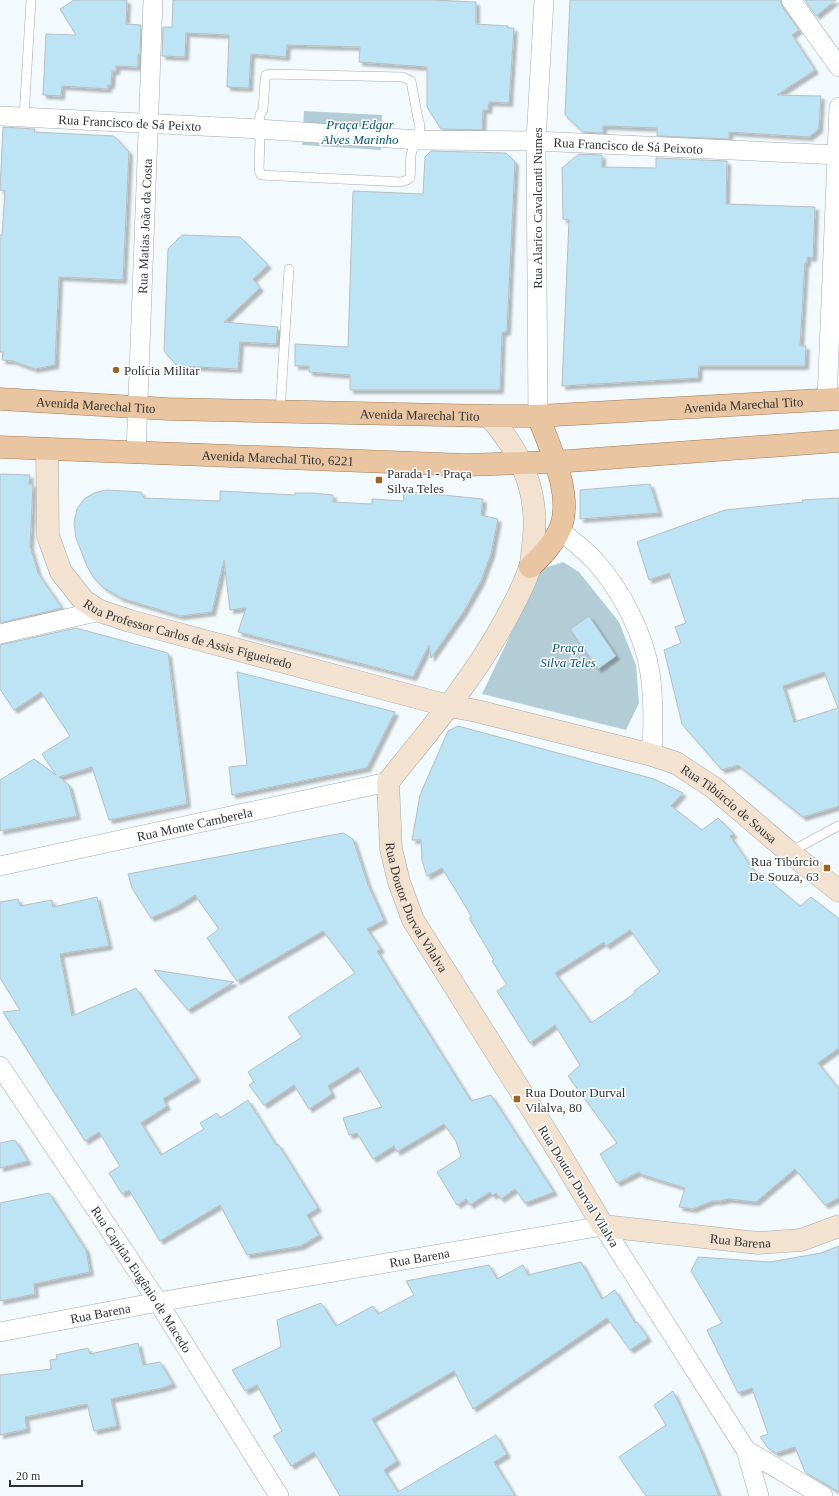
<svg xmlns="http://www.w3.org/2000/svg" width="839" height="1496" viewBox="0 0 839 1496" font-family="Georgia,serif">
	<defs>
		<filter id="shadow"><feDropShadow dx="3.5" dy="3.5" stdDeviation="1" flood-color="#0004"/></filter>
	</defs>
	<rect width="100%" height="100%" fill="#f2fafd"/>
	<!-- green -->
	<path fill="#b3cdd7" d="M304,111L382,115L381,150L302,145Z
		M563,562L579,572L619,622L636,665L639,703L626,730L482,694L542,569Z"/>
	<!-- building -->
	<path fill="#bce4f5" stroke="#b7bec1" fill-rule="evenodd" filter="url(#shadow)" d="M74,0H127L126,24L141,25L140,55H138V67L116,66V71H112L111,85H108V89L62,86L61,96L43,95L46,34L76,35L60,9Z
		M173,0H433L476,2V24L508,26V28H514L509,103L489,102L488,110H483L482,130L441,129L427,107V67L359,62L360,47L287,45L286,57L251,54L249,88L227,87L229,35L186,33L185,57L162,56L163,27H172Z
		M570,0H780L782,6L799,30L792,35L815,70L777,95L821,96L819,129L809,137L729,132V139L657,136V128L610,126H603V133L583,132L565,115Z
		M805,0H836L816,16Z
		M3,127L35,129L34,132L114,136L129,152L123,280L59,277L55,365L35,369L13,361L2,360L3,352H0V235H2L5,191L0,190Z
		M431,151L506,153L515,162L507,331L502,333L500,390H350V375L309,372V366H295V344L348,347L353,191L423,194L425,157Z
		M579,154L602,155V167L656,168V158L727,161L726,204L815,207L813,258L807,257V263H805L800,346H806L805,366H699L698,378L562,386L569,220L563,219L562,168Z
		M182,235L240,237L268,265L253,279L260,288L224,322L278,327L276,344L240,342L238,369L177,366L164,351L168,249Z
		M0,474L30,475L29,484H33L30,546L38,573L62,608L0,623Z
		M650,484L659,513L580,519V490Z
		M106,490L141,492L144,498L220,501V491L295,495V493H312L333,495V502L372,504V499L404,501L403,491L483,499L481,515L498,519L491,554L481,581L464,611L431,658L429,645L413,677L238,632L246,608L230,610L224,560L212,612L180,616L121,598L104,588L93,577L87,566L76,538L74,523L77,509L84,499L94,493Z
		M839,498V806L803,817L738,765L722,770L682,724L664,650L681,643L675,627L686,623L669,573L649,580L637,542L725,510L803,502L802,500ZM824,672L838,708L794,722L783,686Z
		M589,616L616,656L598,669L570,629Z
		M76,628L168,653L187,804L109,820L92,767L59,777L69,785L77,816L0,831V780L34,759L56,775L42,754L70,736L41,692L14,710L0,689V645Z
		M237,672L257,677L395,712L367,768L232,795L229,767L247,765Z
		M458,726L654,779L683,793L671,806L702,830L718,818L734,834L730,836L757,875L760,873L800,906L811,897L839,919V1048L818,1063L839,1089V1198L825,1205L795,1169L756,1202L728,1199L720,1201H712L693,1209L679,1207L685,1188L640,1174L639,1172L617,1183L600,1154L617,1143L568,1076L580,1065L555,1025L530,1043L497,991L507,985L492,961L494,960L469,918L472,917L442,868L427,876L422,861L421,840H412L420,795L448,731ZM630,930L660,972L634,991L635,993L591,1023L555,973L604,942L606,946Z
		M343,833L353,839L368,885L384,920L367,929L381,949L377,951L471,1101L491,1095L554,1192L525,1203L515,1189L501,1199L496,1193L493,1196L490,1192L470,1205L466,1199L457,1205L437,1172L461,1157L456,1141L444,1124L397,1152L394,1146L373,1159L357,1133L349,1135L343,1118L382,1107L358,1067L328,1086L332,1094L309,1109L294,1085L264,1105L249,1085L254,1082L248,1072L302,1037L288,1017L355,973L323,931L237,981L207,938L219,929L195,895L178,906L151,918L132,888L128,874Z
		M97,897L109,946L60,954L72,1016L136,988L197,1078L163,1099L167,1106L141,1123L161,1155L204,1129L200,1123L217,1113L220,1118L248,1100L276,1145L278,1144L318,1208L307,1215L319,1235L301,1246L247,1255L220,1205L160,1241L129,1190L122,1194L109,1173L120,1166L99,1132L85,1141L3,1012L20,1010L0,978V902L18,899L20,906L52,900L53,907Z
		M154,970L234,982L188,1010Z
		M15,1140L28,1161L0,1168V1143Z
		M49,1193L86,1250L90,1272L34,1284L35,1294L0,1301V1203Z
		M839,1246V1492L805,1472L795,1447L776,1453L768,1448L760,1437L768,1434L752,1388L738,1393L707,1330L722,1323L691,1271L698,1257L770,1262L821,1253Z
		M581,1262L602,1299L615,1290L635,1323L637,1322L648,1338L630,1350L607,1318L473,1409L454,1371L372,1419L397,1461L384,1470L398,1492L496,1435L507,1454L494,1462L515,1496H340L314,1452L291,1466L273,1436L282,1431L257,1385L245,1391L232,1370L281,1347L277,1320L321,1303L336,1326L373,1306L378,1314L414,1295L406,1281L489,1265L497,1279L523,1265L528,1275Z
		M138,1343L143,1365L160,1362L173,1384L162,1388L111,1399L117,1426L94,1431L87,1404L25,1417L27,1429L0,1435V1375L51,1369L50,1360L57,1359L56,1355L88,1348L90,1354Z
		M673,1391L700,1449L719,1496H646L619,1457L666,1425L654,1405Z"/>
	<g fill="none" stroke-linecap="round" stroke-linejoin="round">
		<!-- lane casing -->
		<g stroke="#a3aaad" stroke-width="10">
			<path id="lane" d="M269,74L403,77L411,81L418,119C424,131 413,144 411,155C410,163 411,171 410,178L407,180L401,182L261,175L259,169L260,139L258,133L260,115L263,110L265,81L266,75Z
				M24,117L31,0
				M280,412L289,269
				M790,852L838,826"/>
		</g>
		<!-- street casing -->
		<g stroke="#a3aaad" stroke-width="20">
			<g id="street">
				<path d="M791,0L839,67"/>
				<path id="s1" d="M0,116L259,129L418,140L536,141L839,155"/>
				<path d="M827,400L839,107"/>
				<path d="M538,416L536,141L544,0"/>
				<path id="s2" d="M136,453L153,0"/>
				<path d="M559,530C572,540 585,550 596,562C622,592 644,634 650,673C654,700 653,728 652,755"/>
				<path d="M0,634L100,611"/>
				<path id="s3" d="M0,866L388,782"/>
				<path id="s4" d="M0,1066L158,1302L279,1496"/>
				<path id="s5" d="M0,1332L158,1302L603,1226L746,1450L759,1496"/>
				<path d="M746,1450L823,1496"/>
			</g>
		</g>
		<!-- secondary casing -->
		<g stroke="#a3aaad" stroke-width="23">
			<g id="secondary">
				<path id="s6" d="M489,416C523,454 540,495 533,546C532,553 532,561 530,567C525,584 515,602 507,617C475,677 431,729 388,782L391,849L399,882L413,920L552,1141L603,1226L758,1243L801,1240L839,1226"/>
				<path id="s7" d="M47,449L48,536L61,572L84,601L100,611L130,621L449,706L477,711L652,755L676,763L714,788L789,852L839,891"/>
			</g>
		</g>
		<!-- primary casing -->
		<g stroke="#9f7953" stroke-width="23">
			<g id="primary">
				<path id="s8" d="M0,399L168,409L489,416H538L839,399"/>
				<path id="s9" d="M0,447L466,465L555,462L839,441"/>
				<path d="M530,567C541,556 552,546 559,531C575,498 550,448 538,416"/>
			</g>
		</g>
		<!-- lane -->
		<use href="#lane" stroke="#fff" stroke-width="9"/>
		<!-- street -->
		<use href="#street" stroke="#fff" stroke-width="19"/>
		<!-- secondary -->
		<use href="#secondary" stroke="#f4e2d0" stroke-width="22"/>
		<!-- primary -->
		<use href="#primary" stroke="#eac5a1" stroke-width="22"/>
	</g>
	<!-- markers -->
	<g fill="#9d6422" stroke="#fff" stroke-width="1.5">
		<circle cx="116" cy="370" r="4"/>
		<rect x="375" y="476" width="8" height="8" rx="2"/>
		<rect x="823" y="864" width="8" height="8" rx="2"/>
		<rect x="513" y="1095" width="8" height="8" rx="2"/>
	</g>
	<g text-anchor="middle" stroke-width="3" stroke-linejoin="round" paint-order="stroke">
		<!-- street labels -->
		<g font-size="13" fill="#2f3234" stroke="#fff">
			<text dy="5" stroke="none"><textPath href="#s1" startOffset="130">Rua Francisco de Sá Peixto</textPath></text>
			<text dy="5" stroke="none"><textPath href="#s1" startOffset="629">Rua Francisco de Sá Peixoto</textPath></text>
			<text transform="translate(537 208) rotate(-90)" y="5">Rua Alarico Cavalcanti Numes</text>
			<text dy="5" stroke="none"><textPath href="#s2" startOffset="227">Rua Matias João da Costa</textPath></text>
			<text dy="5" stroke="none"><textPath href="#s8" startOffset="96">Avenida Marechal Tito</textPath></text>
			<text dy="5" stroke="none"><textPath href="#s8" startOffset="744">Avenida Marechal Tito</textPath></text>
			<text dy="5" stroke="none"><textPath href="#s8" startOffset="420">Avenida Marechal Tito</textPath></text>
			<text dy="5" stroke="none"><textPath href="#s9" startOffset="278">Avenida Marechal Tito, 6221</textPath></text>
			<text dy="5" stroke="none"><textPath href="#s7" startOffset="272">Rua Professor Carlos de Assis Figueiredo</textPath></text>
			<text dy="5" stroke="none"><textPath href="#s7" startOffset="844">Rua Tibúrcio de Sousa</textPath></text>
			<text dy="5" stroke="none"><textPath href="#s3" startOffset="199">Rua Monte Camberela</textPath></text>
			<text dy="5" stroke="none"><textPath href="#s6" startOffset="553">Rua Doutor Durval Vilalva</textPath></text>
			<text transform="translate(579 1186) rotate(58)" y="5">Rua Doutor Durval Vilalva</text>
			<text dy="5" stroke="none"><textPath href="#s6" startOffset="1062">Rua Barena</textPath></text>
			<text dy="5" stroke="none"><textPath href="#s5" startOffset="426">Rua Barena</textPath></text>
			<text dy="5" stroke="none"><textPath href="#s4" startOffset="256">Rua Capitão Eugênio de Macedo</textPath></text>
			<text dy="5" stroke="none"><textPath href="#s5" startOffset="102">Rua Barena</textPath></text>
		</g>
		<!-- park labels -->
		<g font-size="13" font-style="italic" fill="#05576e" stroke="#fff">
			<text x="360" y="129">Praça Edgar<tspan x="360" dy="15">Alves Marinho</tspan></text>
			<text x="568" y="652">Praça<tspan x="568" dy="15">Silva Teles</tspan></text>
		</g>
		<!-- poi labels -->
		<g font-size="13" fill="#2f3234" stroke="#fff" text-anchor="start">
			<text x="124" y="375">Polícia Militar</text>
			<text x="387" y="478">Parada 1 - Praça<tspan x="387" dy="15">Silva Teles</tspan></text>
			<text x="819" y="866" text-anchor="end">Rua Tibúrcio<tspan x="819" dy="15">De Souza, 63</tspan></text>
			<text x="525" y="1097">Rua Doutor Durval<tspan x="525" dy="15">Vilalva, 80</tspan></text>
		</g>
	</g>
	<!-- scale -->
	<path d="M10 1480v6h72v-6" fill="none" stroke="#2f3234" stroke-width="2"/>
	<text x="16" y="1480" font-size="12" fill="#2f3234" stroke="#ffffff" stroke-width="3" paint-order="stroke">20 m</text>
</svg>
